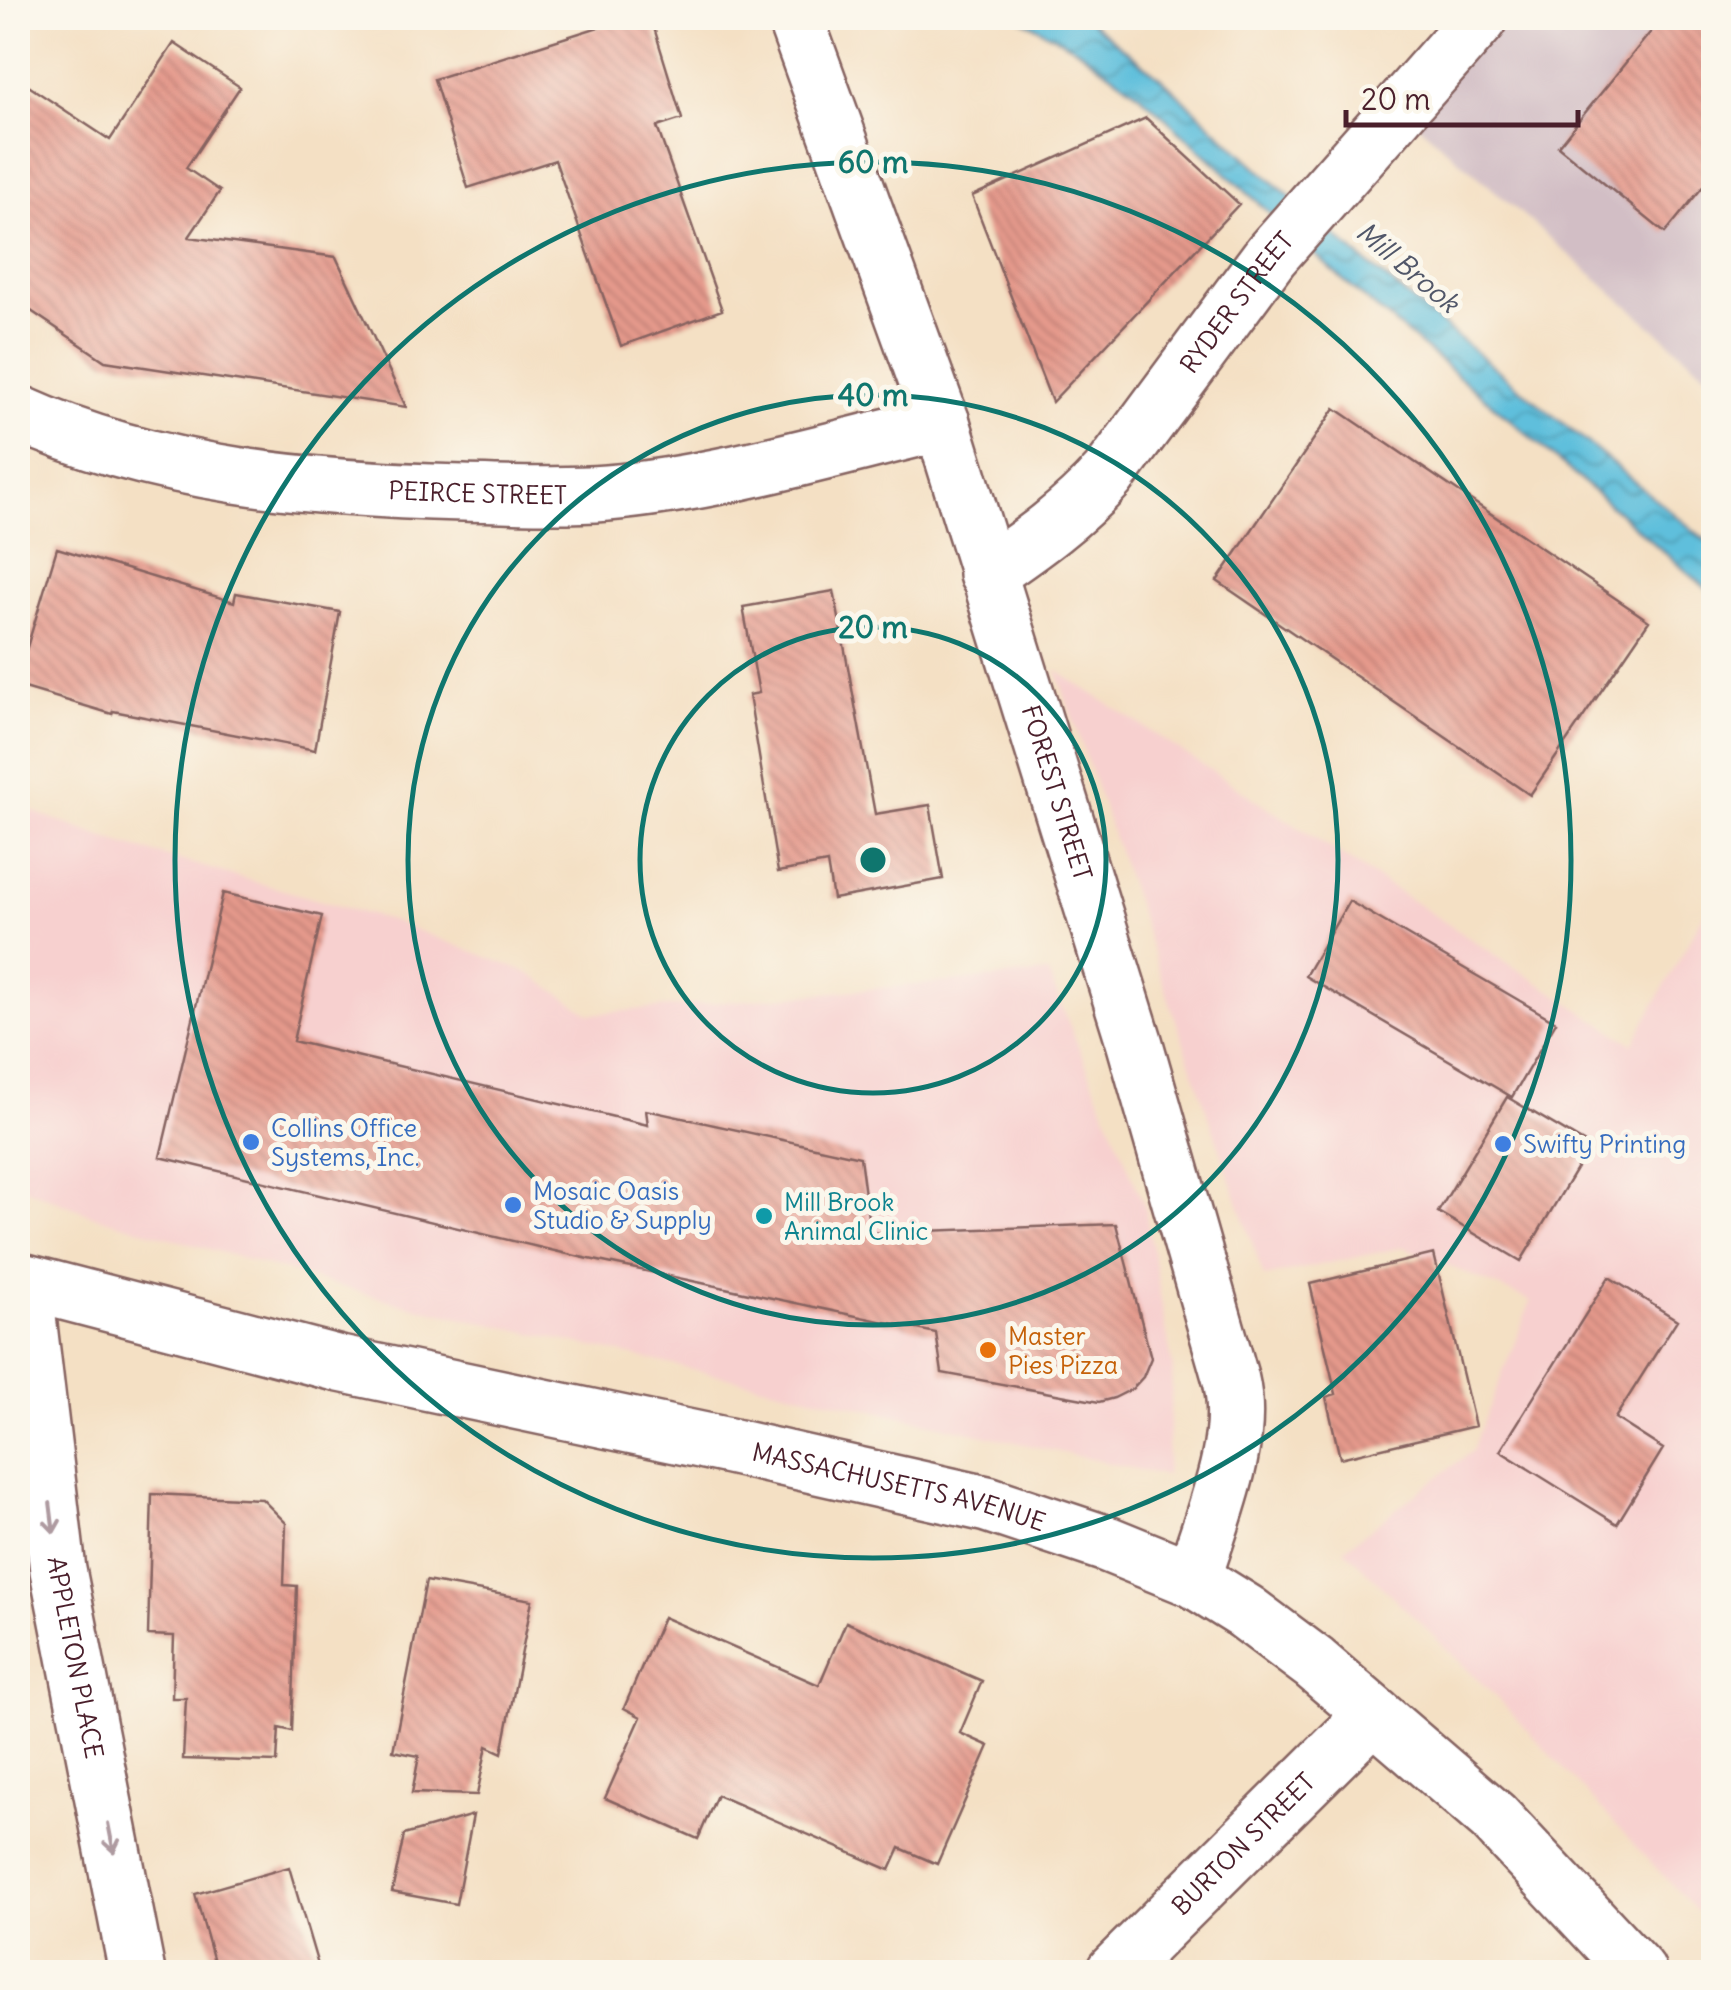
<svg xmlns="http://www.w3.org/2000/svg" width="1731" height="1990" viewBox="0 0 1731 1990" font-family="Delius,sans-serif">
	<defs>
		<pattern id="water-waves" width="16" height="10" patternUnits="userSpaceOnUse" patternTransform="scale(2.5)"><rect width="16" height="10" fill="#5ebfdc"/><path d="M0 5q4-4 8 0t8 0" fill="none" stroke="#509bb3"/></pattern>
		<pattern id="building-back-hatch" width="6" height="6" patternUnits="userSpaceOnUse" patternTransform="scale(2.5)"><rect width="6" height="6" fill="#e59a8c"/><path d="M-1 5l2 2M0 0l6 6M5-1l2 2" fill="none" stroke="#bc7d73"/></pattern>
	</defs>
	<rect width="100%" height="100%" fill="#fbf7ec"/>
	<filter id="ink" filterUnits="userSpaceOnUse"><feTurbulence type="fractalNoise" baseFrequency=".01" numOctaves="2"/><feDisplacementMap in="SourceGraphic" scale="20" xChannelSelector="R" yChannelSelector="G"/><feConvolveMatrix kernelMatrix="1 2 1 2 8 2 1 2 1" color-interpolation-filters="sRGB"/></filter>
	<filter id="wash" filterUnits="userSpaceOnUse"><feTurbulence type="fractalNoise" baseFrequency=".0048" numOctaves="4" result="noise"/><feDisplacementMap in="SourceGraphic" scale="40" xChannelSelector="R" yChannelSelector="G"/><feGaussianBlur stdDeviation="2.25" result="paint"/><feColorMatrix in="noise" values="0 0 0 0 0 0 0 0 0 0 0 0 0 0 0 0 0 1.4 0 .05"/><feComposite in="paint" operator="in"/></filter>
	<g filter="url(#wash)">
		<rect width="100%" height="100%" fill="#f4e0c4"/>
		<!-- built -->
		<path fill="#f7d0cf" d="M1056,670L1633,1044L1713,897V1929L1504,1705L1344,1549L1472,1451L1531,1301L1404,1247L1264,1277Z
			M18,806L113,841L395,922L529,973L590,1014L1048,973L1145,1207L1173,1369L1166,1476L402,1304L97,1217L18,1185Z"/>
		<!-- industrial -->
		<path fill="#d2bec5" d="M1476,18H1713V379L1400,109Z"/>
		<!-- water -->
		<path fill="url(#water-waves)" stroke="#546f84" stroke-width="2.5" d="M1020,18H1086L1162,79L1264,174L1363,260L1713,546V594L1492,404L1352,288L1137,92L1077,49Z"/>
		<g id="blocks">
			<!-- building -->
			<path fill="url(#building-back-hatch)" d="M627,18H651L682,119L657,127L722,310L621,346L555,160L468,188L434,79Z
				M1662,18H1714V173L1665,233L1558,146Z
				M174,43L240,87L186,168L220,191L189,237L336,257L406,407L105,361L18,302V79L110,140Z
				M1146,118L1239,204L1052,402L972,196Z
				M1335,408L1649,621L1530,795L1217,581Z
				M57,548L234,602L236,593L340,612L315,750L113,711L112,714L18,686V677Z
				M834,591L875,814L930,805L943,879L833,899L827,863L778,872L749,695L759,693L743,607Z
				M223,893L322,916L293,1041L648,1125L646,1110L860,1157L870,1233L1116,1224L1151,1358L1143,1377L1132,1389L1114,1398L1099,1402L942,1373L936,1333L580,1257L160,1157Z
				M1349,901L1556,1022L1512,1097L1305,976Z
				M1507,1097L1590,1146L1521,1261L1438,1212Z
				M1434,1254L1475,1426L1340,1458L1326,1397L1336,1394L1310,1284Z
				M1609,1277L1677,1320L1615,1418L1663,1449L1617,1524L1500,1451Z
				M152,1494L262,1499L286,1523L284,1585L297,1586L292,1731L279,1728L277,1762L183,1759L186,1698H172L174,1636L148,1635Z
				M426,1581L532,1600L502,1753L487,1746L477,1795L412,1793L419,1756L393,1751Z
				M663,1617L819,1685L846,1622L982,1681L960,1733L989,1746L937,1864L900,1848L890,1870L717,1795L698,1839L605,1798L641,1717L624,1708Z
				M473,1815L456,1904L392,1892L404,1835Z
				M289,1867L320,1972H217L195,1894Z"/>
		</g>
	</g>
	<g filter="url(#ink)">
		<use href="#blocks" fill-opacity="0" stroke="#866361" stroke-width="2.5"/>
		<g fill="none" stroke-linecap="round" stroke-linejoin="round">
			<!-- minor casing -->
			<g stroke="#866361" stroke-width="60">
				<g id="minor">
					<path id="s1" d="M795,18L942,423L1134,1041L1231,1380C1246,1443 1211,1519 1193,1579"/>
					<path id="s2" d="M18,413C157,476 312,489 463,493C511,494 559,497 607,493C720,483 832,449 942,423"/>
					<path id="s3" d="M987,574C1031,544 1072,515 1108,475L1271,255L1480,18"/>
					<path id="s4" d="M18,1286L24,1283L58,1570L137,1972"/>
					<path id="s5" d="M1114,1972L1373,1715"/>
				</g>
			</g>
			<!-- major casing -->
			<g stroke="#866361" stroke-width="60">
				<g id="major">
					<path id="s6" d="M18,1280L340,1364L729,1446L987,1504L1107,1544L1193,1579L1246,1612L1314,1663L1493,1817L1638,1972"/>
				</g>
			</g>
			<!-- minor -->
			<use href="#minor" stroke="#fff" stroke-width="55"/>
			<!-- major -->
			<use href="#major" stroke="#fff" stroke-width="55"/>
		</g>
		<!-- one-way arrows -->
		<defs><path id="oneway-shaft" d="M-6 0H5M1.5-3L5.5 0L1.5 3" fill="none" stroke-width="1.6" stroke-linecap="round" stroke-linejoin="round" transform="scale(2.5)"/></defs>
		<g stroke="#ae9aa0">
			<use href="#oneway-shaft" transform="translate(52 1518) rotate(83)"/>
			<use href="#oneway-shaft" transform="translate(111 1838) rotate(79)"/>
		</g>
	</g>
	<!-- distance rings -->
	<g fill="none" stroke="#0f766e" stroke-width="5">
		<circle cx="873" cy="860" r="233"/>
		<circle cx="873" cy="860" r="465"/>
		<circle cx="873" cy="860" r="698"/>
	</g>
	<!-- markers -->
	<g fill="#3f7fe0" stroke="#fbf7ec" stroke-width="4">
		<circle cx="251" cy="1142" r="10"/>
		<circle cx="1503" cy="1144" r="10"/>
		<circle cx="513" cy="1205" r="10"/>
	</g>
	<circle fill="#0f9aa8" stroke="#fbf7ec" stroke-width="4" cx="764" cy="1216" r="10"/>
	<circle fill="#e8710a" stroke="#fbf7ec" stroke-width="4" cx="988" cy="1350" r="10"/>
	<g text-anchor="middle" stroke-width="10" stroke-linejoin="round" paint-order="stroke">
		<!-- street labels -->
		<g font-size="25" fill="#4a1f2b" stroke="#fbf7ec">
			<text dy="9" stroke="none"><textPath href="#s3" startOffset="372">RYDER STREET</textPath></text>
			<text dy="9" stroke="none"><textPath href="#s2" startOffset="470">PEIRCE STREET</textPath></text>
			<text dy="9" stroke="none"><textPath href="#s1" startOffset="818">FOREST STREET</textPath></text>
			<text dy="9" stroke="none"><textPath href="#s6" startOffset="905">MASSACHUSETTS AVENUE</textPath></text>
			<text dy="9" stroke="none"><textPath href="#s4" startOffset="385">APPLETON PLACE</textPath></text>
			<text dy="9" stroke="none"><textPath href="#s5" startOffset="182">BURTON STREET</textPath></text>
		</g>
		<!-- shop labels -->
		<g font-size="25" fill="#366cbe" stroke="#fbf7ec" text-anchor="start">
			<text x="271" y="1137">Collins Office<tspan x="271" dy="29">Systems, Inc.</tspan></text>
			<text x="1523" y="1153">Swifty Printing</text>
			<text x="533" y="1200">Mosaic Oasis<tspan x="533" dy="29">Studio &amp; Supply</tspan></text>
		</g>
		<!-- culture labels -->
		<g font-size="25" fill="#0d838f" stroke="#fbf7ec" text-anchor="start">
			<text x="784" y="1211">Mill Brook<tspan x="784" dy="29">Animal Clinic</tspan></text>
		</g>
		<!-- food labels -->
		<g font-size="25" fill="#c56008" stroke="#fbf7ec" text-anchor="start">
			<text x="1008" y="1345">Master<tspan x="1008" dy="29">Pies Pizza</tspan></text>
		</g>
		<!-- water labels -->
		<g font-size="28" font-style="italic" fill="#515769" stroke="#fbf7ec">
			<text transform="translate(1408 267) rotate(40)" y="10">Mill Brook</text>
		</g>
	</g>
	<circle cx="873" cy="860" r="15" fill="#0f766e" stroke="#fbf7ec" stroke-width="5"/>
	<g font-size="30" text-anchor="middle" font-weight="bold" fill="#0f766e" stroke="#fbf7ec" stroke-width="10" stroke-linejoin="round" paint-order="stroke">
		<text x="873" y="173">60 m</text>
		<text x="873" y="406">40 m</text>
		<text x="873" y="638">20 m</text>
	</g>
	<!-- margin -->
	<rect width="1731" height="1990" fill="none" stroke="#fbf7ec" stroke-width="60"/>
	<!-- scale -->
	<path d="M1346 110v15h232v-15" fill="none" stroke="#4a1f2b" stroke-width="5"/>
	<text x="1361" y="110" font-size="30" fill="#4a1f2b" stroke="#fbf7ec" stroke-width="8" paint-order="stroke">20 m</text>
</svg>
